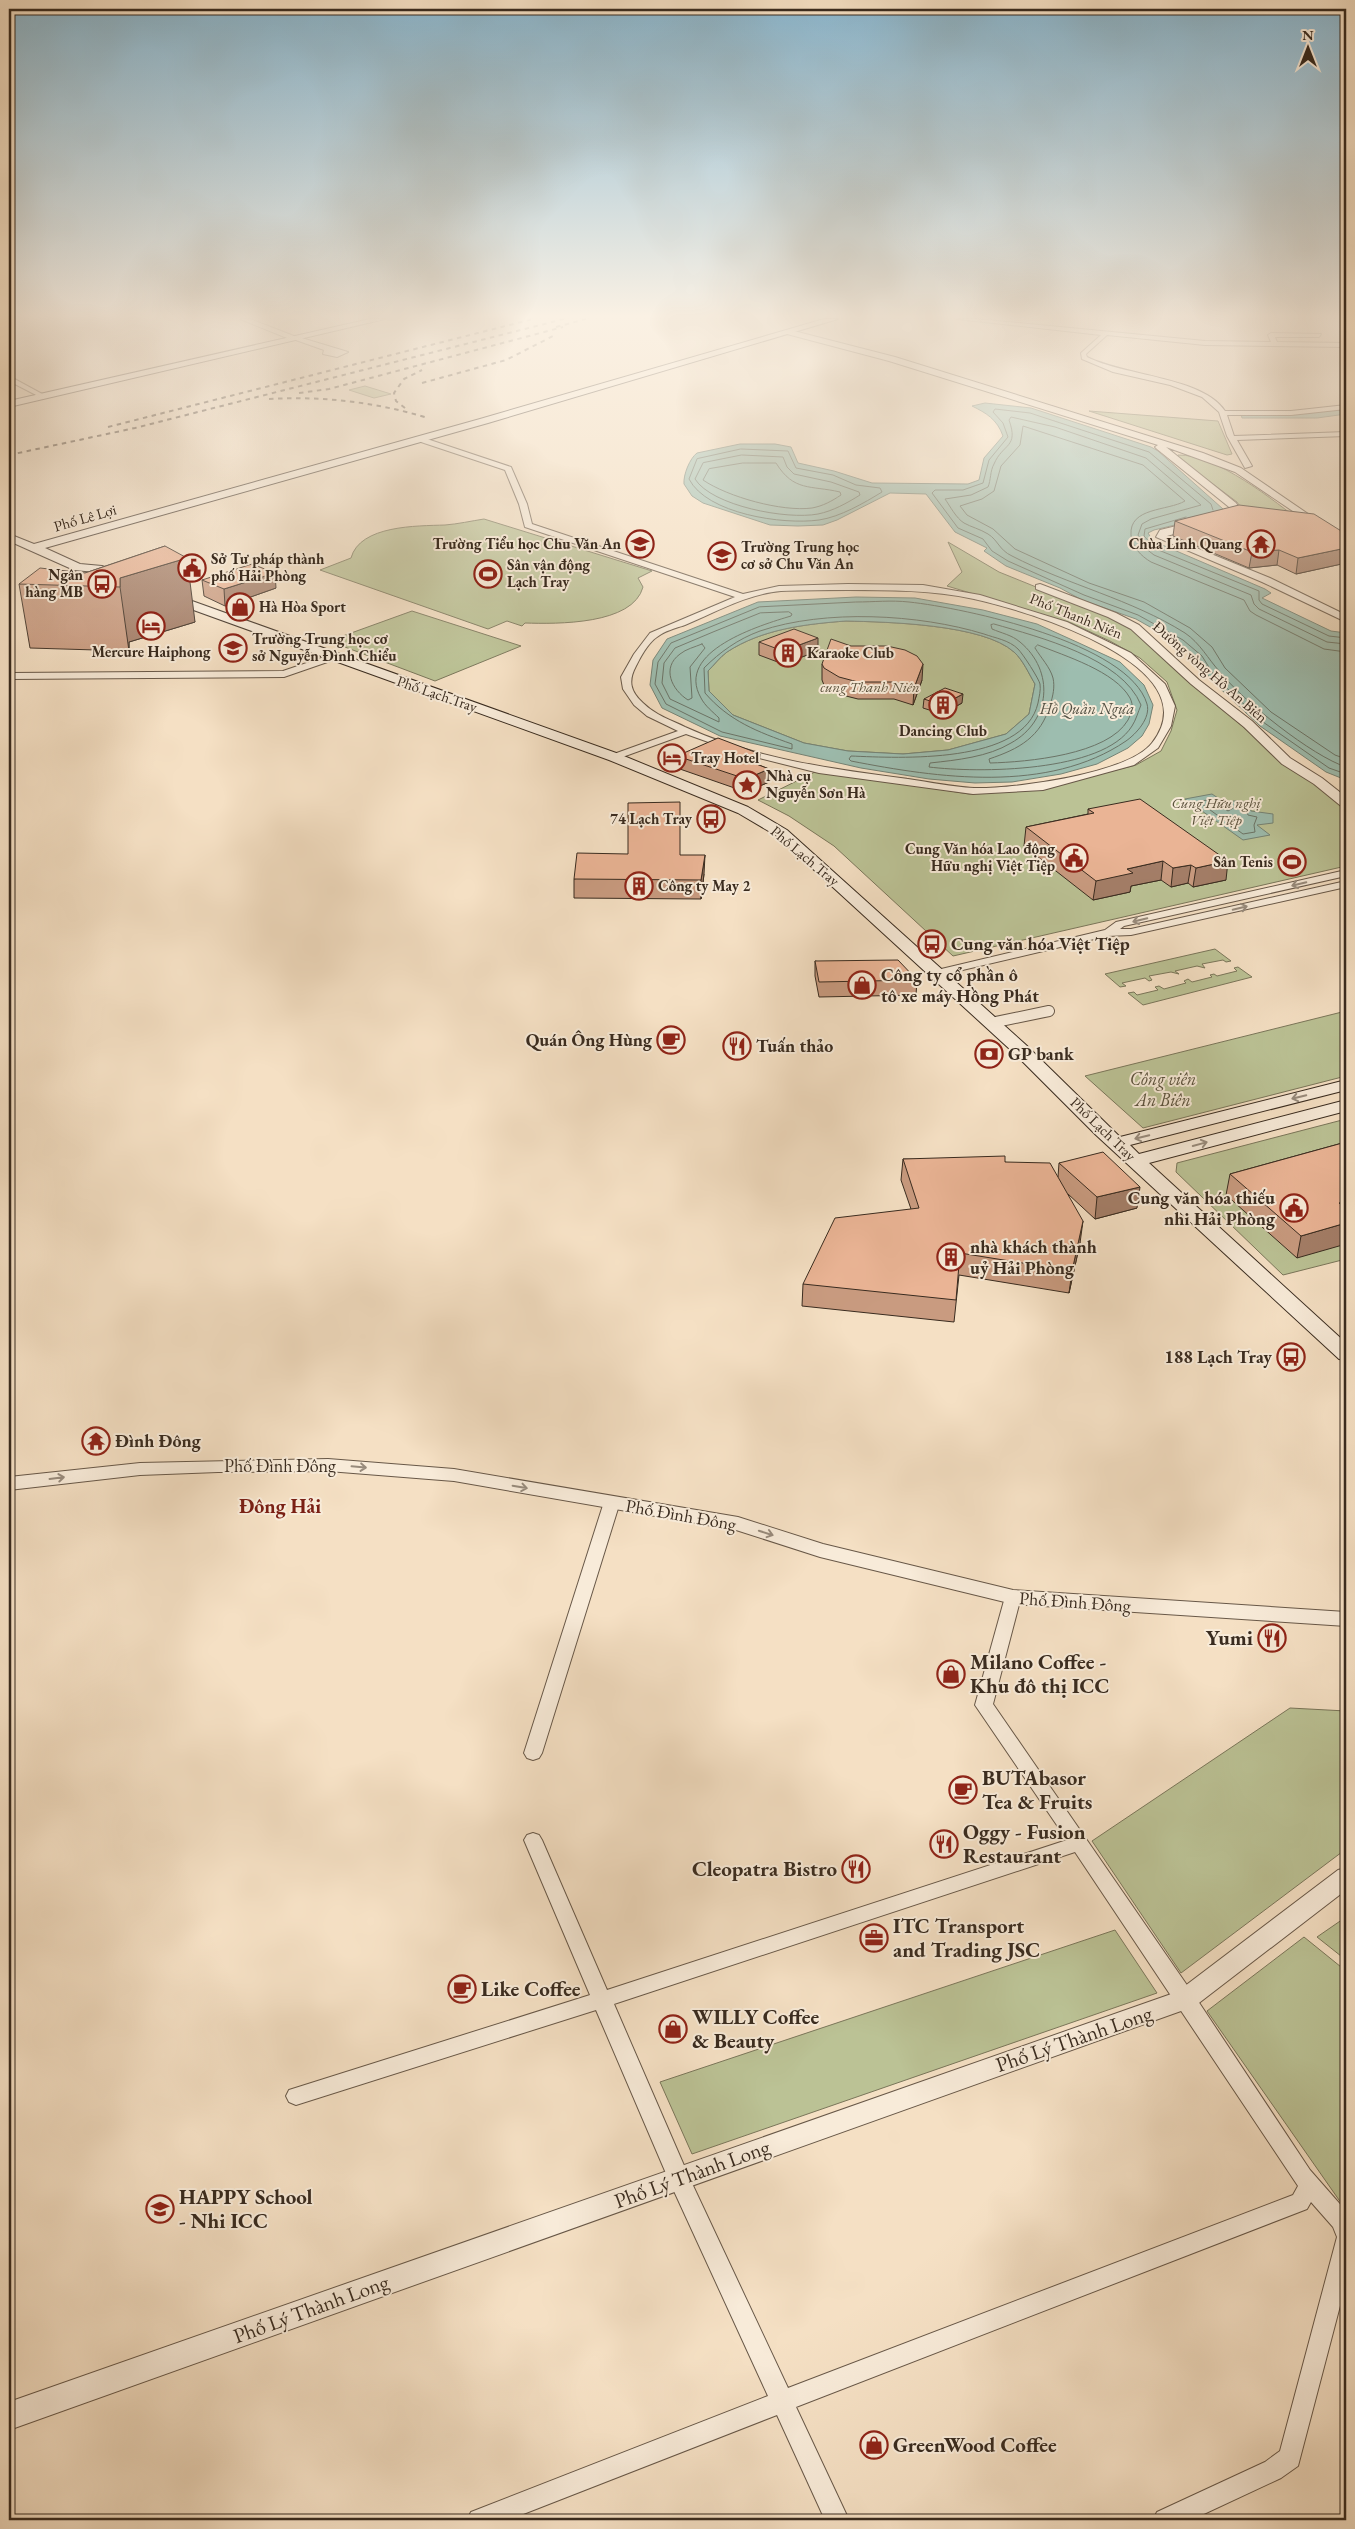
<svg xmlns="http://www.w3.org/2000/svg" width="1355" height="2529" viewBox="0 0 1355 2529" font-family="'EB Garamond',serif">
	<rect width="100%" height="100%" fill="#f5e0c4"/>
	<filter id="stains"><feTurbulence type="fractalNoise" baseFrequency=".004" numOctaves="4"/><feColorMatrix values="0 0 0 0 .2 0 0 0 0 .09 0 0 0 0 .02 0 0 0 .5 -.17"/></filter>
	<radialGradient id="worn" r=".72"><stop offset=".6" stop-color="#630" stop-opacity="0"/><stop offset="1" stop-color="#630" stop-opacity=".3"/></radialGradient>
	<!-- green -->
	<path fill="#bbc295" stroke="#7a765a" d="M365,386L391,394L374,398L349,390Z
		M1089,411L1218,421L1232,454L1227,455Z
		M1178,455C1216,454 1275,501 1304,524L1245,513L1237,502L1177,457Z
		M484,519L652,571L638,578L643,587C633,625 557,624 525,623L522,626L507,621L488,629L320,570L351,558C360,525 417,526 445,525C458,524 471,521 484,519Z
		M948,542L999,572L1135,627L1192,683L1284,762L1315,781L1346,807V866L953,956L834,846L789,816L758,800L819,770L969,794L1043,788L1136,765L1161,751L1171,731L1177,710L1167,682L1140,658L1110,641L1071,623L947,586L962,572Z
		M412,611L521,646L435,681L329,641Z
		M846,621C887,622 983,624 1014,652C1023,660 1029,674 1035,684L1029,714L1006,734L948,750L903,754L848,751L804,743L733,715L709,691L708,671C714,665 720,657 727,652C762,629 806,624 846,621Z
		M1215,949L1231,961L1226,962L1223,960L1202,964L1205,968L1197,966L1175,971L1179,974L1171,972L1149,976L1152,980L1149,981L1145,978L1122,983L1126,986L1120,987L1105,974Z
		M1238,967L1252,977L1143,1005L1128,993L1134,992L1137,995L1158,990L1155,987L1159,986L1164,989L1186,983L1184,981L1188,979L1192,982L1212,977L1210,975L1214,974L1217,976L1237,971L1234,968Z
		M1346,1011V1076L1143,1128L1085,1076Z
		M1346,1119V1259L1283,1275L1176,1172L1177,1163Z
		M1290,1708L1346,1711V1849L1181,1973L1092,1841Z
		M1346,1917V1960L1317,1937Z
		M1115,1930L1157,1993L692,2154L660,2082Z
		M1304,1937L1346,1971V2210L1207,2011Z"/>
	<!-- water -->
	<path fill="#9dbdaf" stroke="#758375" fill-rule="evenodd" d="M985,403L1031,408L1151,447L1158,451L1223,509L1216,515L1154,530L1148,533L1153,541L1265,589L1271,593L1262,598L1331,631L1346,633V780L1326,772L1260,726L1211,680L1198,659L1180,644L1136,619L1082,600L1060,588L1006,566L984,551L987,548L955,532L926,494L890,493L837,520L823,525L798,526L770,525L703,503L692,496L684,484C683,475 690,458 697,453L740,444H775L791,447L798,463L834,471L872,483L968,484L979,480L984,458L1003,436C997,419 986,413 972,406Z
		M1346,408V414L1317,418H1242L1241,414L1316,412Z
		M856,597L915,598L983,610L1037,624L1079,643L1120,662L1144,685L1153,705L1149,724L1142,736L1128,748L1097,764L1061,774L1012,782L975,783L929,779L861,768L720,736L662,708L650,685L653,660L667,639L758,602ZM846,621C887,622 983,624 1014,652C1023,660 1029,674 1035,684L1029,714L1006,734L948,750L903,754L848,751L804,743L733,715L709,691L708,671C714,665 720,657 727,652C762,629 806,624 846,621Z
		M1212,794L1230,806L1233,801H1242L1250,804L1251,811L1273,814V823L1257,825L1270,835L1243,840L1185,799Z"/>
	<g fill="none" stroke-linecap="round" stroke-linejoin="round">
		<!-- shore -->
		<path stroke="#6b7467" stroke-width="1" d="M741,449L788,451L796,468L833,475L856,485L880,488L882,492C864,503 840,517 819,520C783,525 707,514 689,479L697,459Z
			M742,455L783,457L787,467L794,474L831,482L859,492L860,495C847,503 833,511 818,514C787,520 712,506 695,479L703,463Z
			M743,463H776C794,492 810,485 840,492L841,495C832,501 823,506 812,508C782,512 728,497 703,480L709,469Z
			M1213,510L1211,504L1149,452L1030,413L995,409L993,412L1003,423L1008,437L989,460L983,483L963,490H935L932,493L958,528L983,539L992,551L1008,561L1084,595L1138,615L1183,640L1202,656L1215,677L1263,722L1329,768L1346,774
			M1186,517L1145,529L1144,536L1156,549L1259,591V600L1262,604L1329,636L1346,638
			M856,602C874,602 891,600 909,602C965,608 1129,643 1147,704C1151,718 1136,734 1126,741C1048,794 938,778 851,761L849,759L851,756C899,758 1024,765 1038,703C1039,697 1041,690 1040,684C1039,679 1023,654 1018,649C1009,640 995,638 984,634C919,614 825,609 760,631C738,639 720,652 704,668L705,693C729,721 758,732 792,744V749L722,732L666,704L655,684L658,662L671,643L759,607Z
			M789,612L792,614L791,616C761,625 674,651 701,698C705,706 713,712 719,718V722L670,699L662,683L664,663L675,648L713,632L760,613Z
			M994,624C1039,637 1122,658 1141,705C1138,712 1136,720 1132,726C1103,773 977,773 929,767L930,763C957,760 988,757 1011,743C1051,721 1055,671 1020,642C1012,635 1001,633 992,629L991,625Z
			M702,644L705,648L690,667L692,698L688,700C672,690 661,668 680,654C686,649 695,647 702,644Z
			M1346,644L1327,642L1259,609L1254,604L1251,595L1154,555L1145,548L1138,535L1142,524L1151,519L1201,505L1146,458L1055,427L1011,417L1009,420C1019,448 1003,443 994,464C990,471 991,480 988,487L971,495L945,499C950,506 956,518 964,523C971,527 980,529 988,534C998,540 999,550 1012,556C1068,585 1131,599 1185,633C1200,643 1208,659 1220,672C1243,701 1312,756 1346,767
			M1038,645C1065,656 1115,671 1130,698C1134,706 1132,712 1128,720C1108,755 1027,762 990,763L989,759C1019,749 1041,737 1050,705C1053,696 1055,687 1053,678C1050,667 1041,658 1035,648Z
			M1346,652L1324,649L1256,615L1250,611L1244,600L1151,562C1141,556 1132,547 1131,535C1129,507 1168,511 1185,501L1143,465L1023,426L1020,445L1001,466L994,491L982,499L960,506L967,515L993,529L1015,549L1089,583L1144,602L1190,628L1212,647L1225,668L1271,712L1335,755L1346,759
			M1211,800L1228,811L1237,806L1245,807L1248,815L1257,817L1254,825L1255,832L1243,834L1202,804L1203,801Z"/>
		<!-- pedestrian casing -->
		<g stroke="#685848" stroke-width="12">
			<path id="pedestrian" d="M991,1023L1049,1011"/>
		</g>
		<!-- minor casing -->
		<g stroke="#685848" stroke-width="2">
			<path id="minor" d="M957,319H976L1205,341L1271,342L1268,335L1271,333L1321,334L1319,337H1275L1277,342L1346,343V347L1205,345L1107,335L1086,354L1087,357C1124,376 1203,377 1225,411H1291L1346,405V409L1291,415H1227L1234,436L1346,432V436L1237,440L1252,466L1245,468L1227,436L1219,412L1202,397L1170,385L1113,372L1082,359L1081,353L1101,335Z
				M1346,327V332L1343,330Z
				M295,336L348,352L337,357L323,354L324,350L293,339Z
				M9,376L44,395L45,396L40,397L9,381Z
				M421,437L511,467L527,504L532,524L743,594L779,586L848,584L923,585L980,595L1067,622L1131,653L1165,684L1175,706L1171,726L1158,748L1134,765L1043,790L973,794L819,773L739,753L686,734L617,759H611V755L678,731L647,716L634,705L623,689L621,677L634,654L650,633L735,597L525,527L519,504L505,470L418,441V437ZM848,590C891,590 932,590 974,599C1024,610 1213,665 1152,743C1128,774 1013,789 974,788C952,787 929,782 908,779C832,769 755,759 685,727C671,720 655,715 643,703C630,691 628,681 636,666C641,656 648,643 657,637C664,631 676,628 685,625C716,612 747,594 781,591C803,590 826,590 848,590Z
				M336,653L340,656L339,658L284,677L9,679V673L283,671Z
				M1346,870V876L1124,926L1120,929H1131L1346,881V887L1131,935L1107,936L937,976L931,973L937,970L1105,930L1116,922Z
				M612,1497L618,1498L620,1502L542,1753L539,1758L533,1760L527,1758L524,1753L604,1502L606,1498Z
				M1013,1591L1019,1593L1021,1597L993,1704L1200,2004L1310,2170L1346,2211V2283L1298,2466L1281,2478L1191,2520H1153L1157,2512L1265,2462L1280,2451L1337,2237L1333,2227L1311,2202L1307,2209L796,2407L849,2520H825L777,2415L508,2520H467L471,2512L768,2396L668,2178L596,2010L296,2105L289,2102L286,2096L289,2090L590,1995L524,1840L527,1835L533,1833L539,1835L542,1840L607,1990L1067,1840L975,1705L1005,1597L1007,1593ZM1075,1852L1298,2186L1293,2195L788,2388L689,2177L614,2004Z"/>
		</g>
		<!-- tertiary casing -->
		<g stroke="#685848" stroke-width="2">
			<path id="tertiary" d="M240,319H250L299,338L292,340Z
				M790,330L895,357L1203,453L1241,468L1346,540V547L1235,472L1166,447L1236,503L1242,513L1241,515H1233L1229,507L1157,449L1155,447L1158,445L889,361L787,334L786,332Z
				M1197,521L1201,522V526L1167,536L1270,578L1346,615V622L1262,582L1156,537L1160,530Z
				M1040,584L1116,613L1139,625L1199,680L1252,721L1290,758L1322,778L1346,797V807L1341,806L1314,784L1282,764L1244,727L1191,684L1131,629L1108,617L1036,589V585Z
				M328,1459L454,1469L738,1517L823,1544L1013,1590L1346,1612V1626L1013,1604L820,1557L736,1530L454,1481L328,1471L218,1472L140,1475L9,1490V1477L140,1463Z
				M1346,1868V1890L1195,2006L9,2430V2402L1177,1992L1338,1870Z"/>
		</g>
		<!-- secondary casing -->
		<g stroke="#392b1f" stroke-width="2">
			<path id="secondary" d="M370,319H385L9,407V401Z
				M824,319H838L488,423L45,548L80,564L102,566L128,576V582H120L96,572L74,570L9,541V534L34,544L480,419Z
				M167,592L619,754L748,807L787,830L1026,1045L1120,1137L1346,1080V1090L1130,1145L1139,1154L1346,1100V1111L1149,1163L1346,1343V1360L1339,1359L1096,1135L1014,1053L777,836L738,813L609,760L163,599L161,596L163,593Z"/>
		</g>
		<!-- pedestrian -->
		<use href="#pedestrian" stroke="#f8ebd9" stroke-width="10"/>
		<!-- minor -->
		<use href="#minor" fill="#f8ebd9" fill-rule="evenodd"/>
		<!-- tertiary -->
		<use href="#tertiary" fill="#f8ebd9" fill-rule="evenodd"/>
		<!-- secondary -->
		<use href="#secondary" fill="#f8ebd9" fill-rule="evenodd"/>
		<!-- rail -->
		<path stroke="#392b1f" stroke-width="2" stroke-dasharray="4.5 4.5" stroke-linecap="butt" d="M556,327L586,319
			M422,383L506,360L555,335
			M299,393L329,389L563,327
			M269,399C324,396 375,402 428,418
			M405,408L396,401L394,393L404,379L422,370
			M108,427L533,319
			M9,455L135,428L564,319"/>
	</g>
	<!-- wall -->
	<path fill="#c99b80" stroke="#392b1f" d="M1175,521L1346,534V563L1296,574L1277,565L1249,568L1173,536Z
		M165,546L195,622L129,642V651L30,648L19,584L85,573Z
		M202,580L276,588L225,606L204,596Z
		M759,642L818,651L783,664L759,655Z
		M822,664L922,680L913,705L894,699H858L838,694L824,685L822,680Z
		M924,699L962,703L942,714L923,708Z
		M677,756L759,765L769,769V782L746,792L677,768Z
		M1088,809L1226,880L1193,887L1188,883L1171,887L1161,880L1131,886L1130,892L1093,900L1024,846L1026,827L1088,814Z
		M680,855L704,874L701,899L574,898V879Z
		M815,961L917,980L916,995L819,997L815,976Z
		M1346,1142L1297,1258L1226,1195L1230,1174Z
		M903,1159L1005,1162L1058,1177L1059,1163L1137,1208L1095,1219L1068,1194L1080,1243L1069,1293L959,1275L954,1322L802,1306L803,1284L911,1209L901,1180Z"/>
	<!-- shaded-wall -->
	<path fill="#a47e68" stroke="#392b1f" d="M1346,548V563L1296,574L1298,558Z
		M1279,550L1277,565L1249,568L1252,552Z
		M187,558L195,622L129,642V651L120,587V578Z
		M275,573L276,588L225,606L224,589Z
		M818,638V651L783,664V651Z
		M923,664L922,680L913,705L914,688Z
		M963,694L962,703L942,714V705Z
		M760,754L759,766L746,760Z
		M769,769V782L746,792V779Z
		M705,855L704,874L701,899V880Z
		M1163,861L1161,880L1131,886L1130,892L1093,900L1096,881L1127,869Z
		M1228,861L1226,880L1193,887L1196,868Z
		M1191,865L1188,883L1171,887L1173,868Z
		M1140,1187L1137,1208L1095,1219L1097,1197Z
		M1346,1201V1222L1339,1203Z
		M1083,1221L1080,1243L1069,1293L1072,1271Z
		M1346,1223V1244L1297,1258L1301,1236Z"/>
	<!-- building -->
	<path fill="#eab495" stroke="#392b1f" d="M1239,505L1314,514L1346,534V548L1298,558L1279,550L1252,552L1175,521Z
		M165,546L187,558L120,578V587L19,584L40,568L85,573Z
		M252,564L275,573L224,589L202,580Z
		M794,629L818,638L783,651L759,642Z
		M831,639L851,646H887L905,650L917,656L923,664L914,688L895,682H858L839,677L824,668L822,664Z
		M945,688L963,694L942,705L924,699Z
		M718,738L760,754L746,760L769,769L746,779L677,756Z
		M1140,799L1228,861L1196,868L1191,865L1173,868L1163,861L1127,869L1133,873L1096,881L1026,827L1094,813L1088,809Z
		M680,802V855H705L701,880L574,879L577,853L628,854V803Z
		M898,960L917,980L819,982L815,961Z
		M1346,1142V1201L1339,1203L1346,1209V1223L1301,1236L1230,1174Z
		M1103,1152L1140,1187L1097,1197L1059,1163Z
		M1005,1156V1162L1050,1163L1083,1221L1072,1271L960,1253L956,1300L803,1284L835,1218L919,1208L903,1159Z"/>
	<!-- one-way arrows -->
	<defs><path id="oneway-shaft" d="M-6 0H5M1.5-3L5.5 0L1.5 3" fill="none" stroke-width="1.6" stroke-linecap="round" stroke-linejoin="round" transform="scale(1.25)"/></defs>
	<g stroke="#988b7c">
		<use href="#oneway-shaft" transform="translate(1299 884) rotate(167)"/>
		<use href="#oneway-shaft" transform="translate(1240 908) rotate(-13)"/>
		<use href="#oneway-shaft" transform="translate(1140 920) rotate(167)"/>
		<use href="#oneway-shaft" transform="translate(1299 1097) rotate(166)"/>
		<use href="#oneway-shaft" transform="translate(1142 1137) rotate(166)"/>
		<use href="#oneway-shaft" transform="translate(1200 1144) rotate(-15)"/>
		<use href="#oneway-shaft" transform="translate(359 1467) rotate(5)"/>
		<use href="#oneway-shaft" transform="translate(57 1478) rotate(-7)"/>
		<use href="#oneway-shaft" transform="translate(520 1487) rotate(10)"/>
		<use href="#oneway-shaft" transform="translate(766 1533) rotate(18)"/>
	</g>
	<!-- sky -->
	<linearGradient id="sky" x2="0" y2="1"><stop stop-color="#8ab8d1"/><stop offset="0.47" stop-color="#faf1e4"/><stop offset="1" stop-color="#faf1e4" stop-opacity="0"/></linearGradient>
	<rect width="1355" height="673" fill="url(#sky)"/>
	<!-- icons -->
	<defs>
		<g id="school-ring" transform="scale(1.4375)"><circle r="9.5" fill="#f8ebd9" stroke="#8f2418" stroke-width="1.5"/><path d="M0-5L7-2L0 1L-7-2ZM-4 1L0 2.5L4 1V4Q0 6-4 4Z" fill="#8f2418"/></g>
		<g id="temple-ring" transform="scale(1.4375)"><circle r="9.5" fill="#f8ebd9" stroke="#8f2418" stroke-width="1.5"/><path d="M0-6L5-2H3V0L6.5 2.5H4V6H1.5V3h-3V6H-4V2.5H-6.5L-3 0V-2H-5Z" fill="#8f2418"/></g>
		<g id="civic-ring" transform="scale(1.4375)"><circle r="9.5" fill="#f8ebd9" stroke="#8f2418" stroke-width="1.5"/><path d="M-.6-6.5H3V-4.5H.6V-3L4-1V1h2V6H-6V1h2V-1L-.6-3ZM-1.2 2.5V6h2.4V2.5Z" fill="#8f2418"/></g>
		<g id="stadium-ring" transform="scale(1.4375)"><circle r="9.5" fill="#f8ebd9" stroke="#8f2418" stroke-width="1.5"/><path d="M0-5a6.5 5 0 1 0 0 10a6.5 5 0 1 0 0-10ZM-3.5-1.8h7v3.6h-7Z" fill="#8f2418"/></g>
		<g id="bus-ring" transform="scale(1.4375)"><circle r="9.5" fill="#f8ebd9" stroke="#8f2418" stroke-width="1.5"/><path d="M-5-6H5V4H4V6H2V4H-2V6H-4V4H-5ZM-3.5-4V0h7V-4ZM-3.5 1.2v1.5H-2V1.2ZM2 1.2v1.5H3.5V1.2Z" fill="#8f2418"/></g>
		<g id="shop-ring" transform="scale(1.4375)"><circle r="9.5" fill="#f8ebd9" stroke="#8f2418" stroke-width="1.5"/><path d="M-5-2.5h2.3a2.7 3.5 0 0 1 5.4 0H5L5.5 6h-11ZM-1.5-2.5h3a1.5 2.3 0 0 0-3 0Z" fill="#8f2418"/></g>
		<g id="hotel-ring" transform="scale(1.4375)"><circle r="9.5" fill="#f8ebd9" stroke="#8f2418" stroke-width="1.5"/><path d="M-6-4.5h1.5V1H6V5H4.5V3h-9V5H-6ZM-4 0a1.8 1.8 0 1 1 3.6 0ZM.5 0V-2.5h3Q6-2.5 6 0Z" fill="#8f2418"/></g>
		<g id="building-ring" transform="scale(1.4375)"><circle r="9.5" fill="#f8ebd9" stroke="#8f2418" stroke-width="1.5"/><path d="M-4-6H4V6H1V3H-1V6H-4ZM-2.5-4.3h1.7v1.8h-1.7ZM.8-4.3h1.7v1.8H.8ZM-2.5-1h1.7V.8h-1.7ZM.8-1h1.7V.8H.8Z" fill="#8f2418"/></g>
		<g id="sight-ring" transform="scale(1.4375)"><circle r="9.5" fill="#f8ebd9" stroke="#8f2418" stroke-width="1.5"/><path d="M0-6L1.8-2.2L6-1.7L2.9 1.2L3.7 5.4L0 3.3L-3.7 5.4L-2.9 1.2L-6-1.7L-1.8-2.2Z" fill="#8f2418"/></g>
		<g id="cafe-ring" transform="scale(1.4375)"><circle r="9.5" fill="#f8ebd9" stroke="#8f2418" stroke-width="1.5"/><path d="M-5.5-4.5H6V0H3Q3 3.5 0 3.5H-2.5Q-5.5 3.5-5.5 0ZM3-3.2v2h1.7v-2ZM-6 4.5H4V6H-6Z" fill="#8f2418"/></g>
		<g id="restaurant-ring" transform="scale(1.4375)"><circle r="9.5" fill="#f8ebd9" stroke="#8f2418" stroke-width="1.5"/><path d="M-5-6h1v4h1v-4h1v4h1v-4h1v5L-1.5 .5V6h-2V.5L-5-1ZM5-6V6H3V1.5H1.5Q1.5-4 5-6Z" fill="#8f2418"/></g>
		<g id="bank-ring" transform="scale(1.4375)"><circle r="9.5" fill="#f8ebd9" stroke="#8f2418" stroke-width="1.5"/><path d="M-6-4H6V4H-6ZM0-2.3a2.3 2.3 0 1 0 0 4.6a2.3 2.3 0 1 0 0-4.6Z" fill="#8f2418"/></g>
		<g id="office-ring" transform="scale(1.4375)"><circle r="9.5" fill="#f8ebd9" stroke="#8f2418" stroke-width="1.5"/><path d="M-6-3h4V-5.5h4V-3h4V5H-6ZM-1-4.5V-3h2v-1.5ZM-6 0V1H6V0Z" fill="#8f2418"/></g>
	</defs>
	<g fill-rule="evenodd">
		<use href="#school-ring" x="640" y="544"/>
		<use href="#temple-ring" x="1261" y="544"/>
		<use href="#school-ring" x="722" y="556"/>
		<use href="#civic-ring" x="192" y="568"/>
		<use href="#stadium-ring" x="488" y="574"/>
		<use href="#bus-ring" x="102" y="584"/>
		<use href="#shop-ring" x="240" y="607"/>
		<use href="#hotel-ring" x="151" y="626"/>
		<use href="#school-ring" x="233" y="648"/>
		<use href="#building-ring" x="788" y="653"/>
		<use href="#building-ring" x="943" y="705"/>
		<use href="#hotel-ring" x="672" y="758"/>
		<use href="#sight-ring" x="747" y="785"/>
		<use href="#bus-ring" x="711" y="819"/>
		<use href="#civic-ring" x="1074" y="858"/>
		<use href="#stadium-ring" x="1292" y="862"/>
		<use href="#building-ring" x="639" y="886"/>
		<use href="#bus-ring" x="932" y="944"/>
		<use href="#shop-ring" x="862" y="985"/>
		<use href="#cafe-ring" x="671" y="1040"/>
		<use href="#restaurant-ring" x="737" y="1046"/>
		<use href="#bank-ring" x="989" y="1054"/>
		<use href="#civic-ring" x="1294" y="1208"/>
		<use href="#building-ring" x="951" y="1257"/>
		<use href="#bus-ring" x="1291" y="1357"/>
		<use href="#temple-ring" x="96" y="1441"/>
		<use href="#restaurant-ring" x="1272" y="1638"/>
		<use href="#shop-ring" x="951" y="1674"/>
		<use href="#cafe-ring" x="963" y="1790"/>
		<use href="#restaurant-ring" x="944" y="1844"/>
		<use href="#restaurant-ring" x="856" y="1869"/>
		<use href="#office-ring" x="874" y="1938"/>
		<use href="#cafe-ring" x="462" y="1989"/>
		<use href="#shop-ring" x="673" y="2029"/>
		<use href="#school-ring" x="160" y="2209"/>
		<use href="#shop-ring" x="874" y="2445"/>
	</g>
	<g text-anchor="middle" stroke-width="4" stroke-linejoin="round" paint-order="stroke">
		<!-- far-street labels -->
		<g font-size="15" fill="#392b1f" stroke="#f8ebd9">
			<text transform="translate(85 518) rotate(-16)" y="5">Phố Lê Lợi</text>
			<text transform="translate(1076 616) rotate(22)" y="5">Phố Thanh Niên</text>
			<text transform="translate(1210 672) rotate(41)" y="5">Đường vòng Hồ An Biên</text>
			<text transform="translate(437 694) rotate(19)" y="5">Phố Lạch Tray</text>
			<text transform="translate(805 856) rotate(40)" y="5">Phố Lạch Tray</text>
			<text transform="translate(1103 1129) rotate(44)" y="5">Phố Lạch Tray</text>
		</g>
		<!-- far-poi labels -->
		<g font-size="15" font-weight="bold" fill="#392b1f" stroke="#f8ebd9" text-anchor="start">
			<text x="621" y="549" text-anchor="end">Trường Tiểu học Chu Văn An</text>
			<text x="1242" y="549" text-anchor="end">Chùa Linh Quang</text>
			<text x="741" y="552">Trường Trung học<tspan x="741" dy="17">cơ sở Chu Văn An</tspan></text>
			<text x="211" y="564">Sở Tư pháp thành<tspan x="211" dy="17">phố Hải Phòng</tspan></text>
			<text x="507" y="570">Sân vận động<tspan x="507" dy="17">Lạch Tray</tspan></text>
			<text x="83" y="580" text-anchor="end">Ngân<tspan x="83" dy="17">hàng MB</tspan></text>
			<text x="259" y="612">Hà Hòa Sport</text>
			<text x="252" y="644">Trường Trung học cơ<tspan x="252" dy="17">sở Nguyễn Đình Chiểu</tspan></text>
			<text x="151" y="657" text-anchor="middle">Mercure Haiphong</text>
			<text x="807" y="658">Karaoke Club</text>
			<text x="943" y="736" text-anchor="middle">Dancing Club</text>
			<text x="691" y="763">Tray Hotel</text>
			<text x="766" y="781">Nhà cụ<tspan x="766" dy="17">Nguyễn Sơn Hà</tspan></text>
			<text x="692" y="824" text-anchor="end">74 Lạch Tray</text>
			<text x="1055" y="854" text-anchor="end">Cung Văn hóa Lao động<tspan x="1055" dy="17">Hữu nghị Việt Tiệp</tspan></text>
			<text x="1273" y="867" text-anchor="end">Sân Tenis</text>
			<text x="658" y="891">Công ty May 2</text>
		</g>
		<!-- far-park labels -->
		<g font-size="15" font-style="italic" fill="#5a513c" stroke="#f8ebd9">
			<text x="870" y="692">cung Thanh Niên</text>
			<text x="1216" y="808">Cung Hữu nghị<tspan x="1216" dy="17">Việt Tiệp</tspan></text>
		</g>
		<!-- far-water labels -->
		<g font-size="16" font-style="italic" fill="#525043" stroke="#f8ebd9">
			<text x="1087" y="714">Hồ Quần Ngựa</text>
		</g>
		<!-- poi labels -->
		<g font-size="18" font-weight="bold" fill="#392b1f" stroke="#f8ebd9" text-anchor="start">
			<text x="951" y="950">Cung văn hóa Việt Tiệp</text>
			<text x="881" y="981">Công ty cổ phần ô<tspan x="881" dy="21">tô xe máy Hồng Phát</tspan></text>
			<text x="652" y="1046" text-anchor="end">Quán Ông Hùng</text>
			<text x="756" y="1052">Tuấn thảo</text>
			<text x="1008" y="1060">GP bank</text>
			<text x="1275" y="1204" text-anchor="end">Cung văn hóa thiếu<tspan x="1275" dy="21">nhi Hải Phòng</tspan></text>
			<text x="970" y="1253">nhà khách thành<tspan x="970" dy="21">uỷ Hải Phòng</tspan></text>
			<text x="1272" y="1363" text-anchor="end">188 Lạch Tray</text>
			<text x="115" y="1447">Đình Đông</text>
		</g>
		<!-- park labels -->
		<g font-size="18" font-style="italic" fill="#5a513c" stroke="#f8ebd9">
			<text x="1163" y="1085">Công viên<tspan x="1163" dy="21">An Biên</tspan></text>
		</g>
		<!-- street labels -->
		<g font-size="18" fill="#392b1f" stroke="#f8ebd9">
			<text x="280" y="1472">Phố Đình Đông</text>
			<text transform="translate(681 1515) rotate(10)" y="6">Phố Đình Đông</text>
			<text transform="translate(1075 1602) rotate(4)" y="6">Phố Đình Đông</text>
		</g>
		<!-- quarter labels -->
		<g font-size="20" font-weight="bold" fill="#7a1f14" stroke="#f8ebd9">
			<text x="280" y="1513">Đông Hải</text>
		</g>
		<!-- near-poi labels -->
		<g font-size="21" font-weight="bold" fill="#392b1f" stroke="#f8ebd9" text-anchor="start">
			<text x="1253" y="1645" text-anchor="end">Yumi</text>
			<text x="970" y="1669">Milano Coffee -<tspan x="970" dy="24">Khu đô thị ICC</tspan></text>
			<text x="982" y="1785">BUTAbasor<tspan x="982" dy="24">Tea &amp; Fruits</tspan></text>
			<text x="963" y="1839">Oggy - Fusion<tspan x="963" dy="24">Restaurant</tspan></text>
			<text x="837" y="1876" text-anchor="end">Cleopatra Bistro</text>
			<text x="893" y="1933">ITC Transport<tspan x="893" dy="24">and Trading JSC</tspan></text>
			<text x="481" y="1996">Like Coffee</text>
			<text x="692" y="2024">WILLY Coffee<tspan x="692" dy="24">&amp; Beauty</tspan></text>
			<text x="179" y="2204">HAPPY School<tspan x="179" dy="24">- Nhi ICC</tspan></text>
			<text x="893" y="2452">GreenWood Coffee</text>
		</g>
		<!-- near-street labels -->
		<g font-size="21" fill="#392b1f" stroke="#f8ebd9">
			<text transform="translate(1074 2039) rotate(-19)" y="7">Phố Lý Thành Long</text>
			<text transform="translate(692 2174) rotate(-20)" y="7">Phố Lý Thành Long</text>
			<text transform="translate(311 2309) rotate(-20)" y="7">Phố Lý Thành Long</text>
		</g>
	</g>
	<!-- margin -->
	<rect width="1355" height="2529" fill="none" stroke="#f5e0c4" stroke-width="30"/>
	<rect x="10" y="10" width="1335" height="2509" fill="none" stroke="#392b1f" stroke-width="2.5"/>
	<rect x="15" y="15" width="1325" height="2499" fill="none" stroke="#392b1f"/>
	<!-- north arrow -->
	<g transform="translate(1308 48)" stroke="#f8ebd9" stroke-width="4" paint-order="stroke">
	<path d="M0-4L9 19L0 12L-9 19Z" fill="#392b1f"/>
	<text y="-8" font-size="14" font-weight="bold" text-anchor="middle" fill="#392b1f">N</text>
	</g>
	<rect width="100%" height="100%" filter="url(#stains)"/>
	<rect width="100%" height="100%" fill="url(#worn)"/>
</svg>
